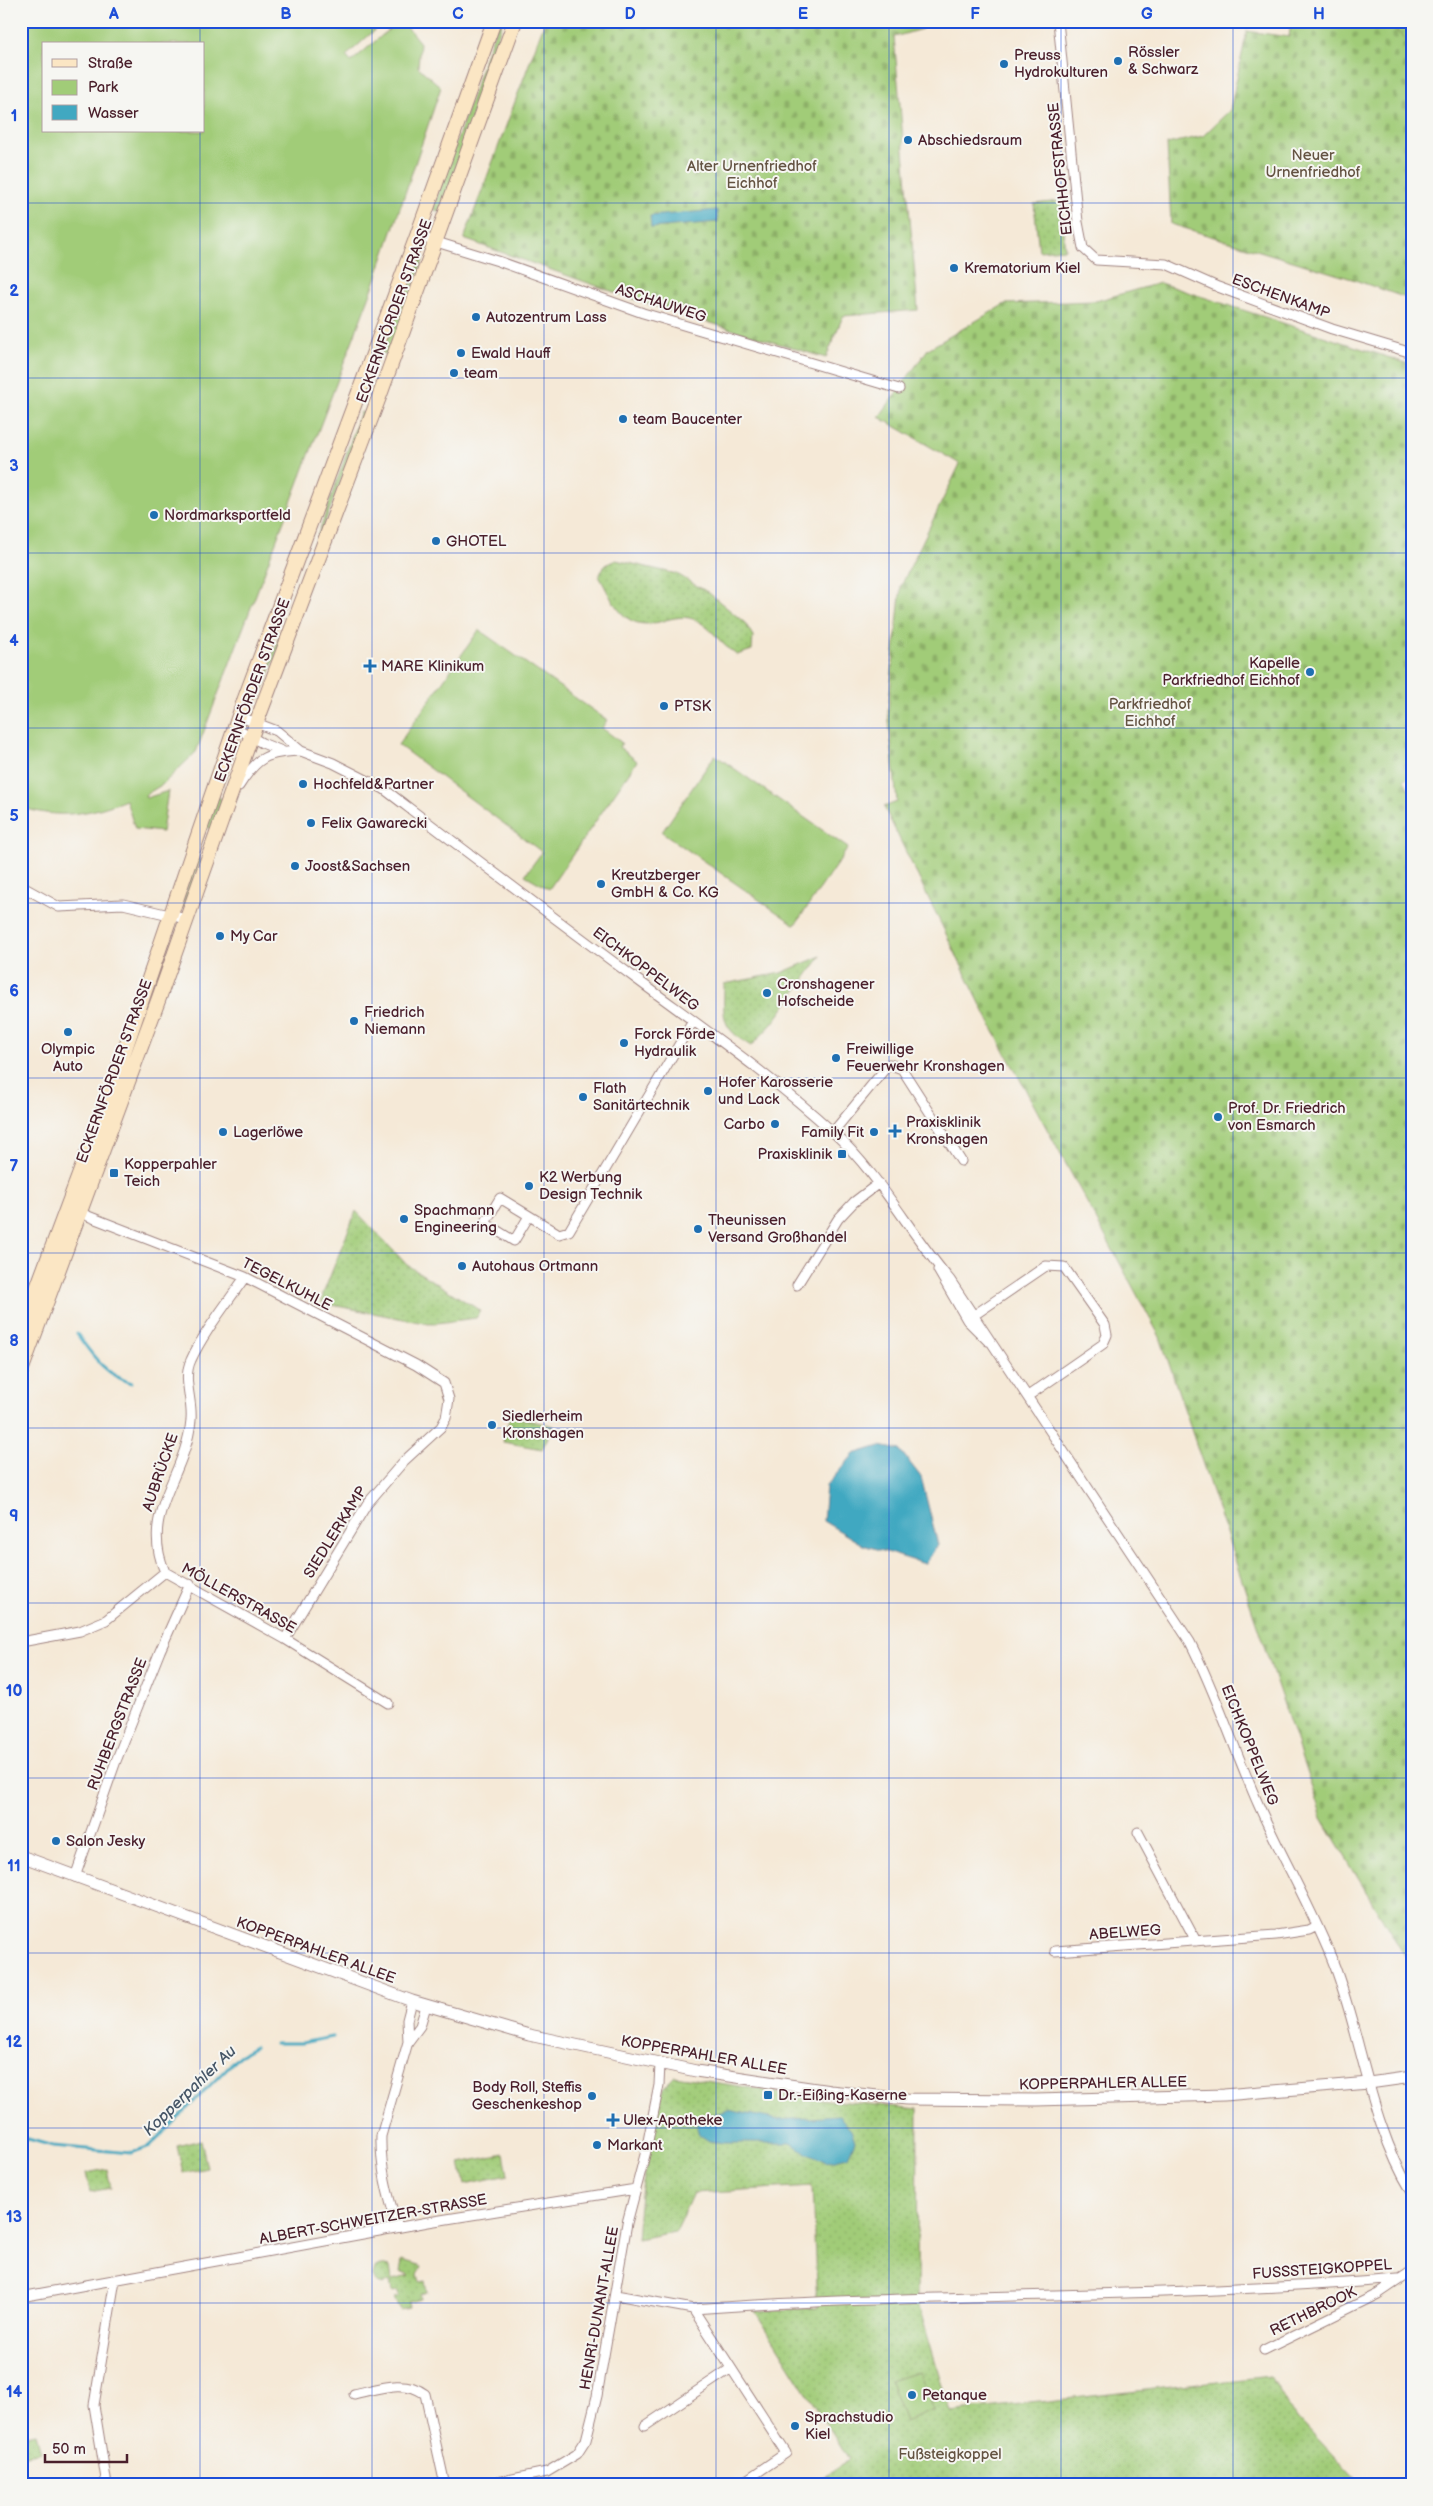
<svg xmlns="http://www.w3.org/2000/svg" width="1433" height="2506" viewBox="0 0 1433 2506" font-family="'Balsamiq Sans',sans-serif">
	<defs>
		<pattern id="green-dots" width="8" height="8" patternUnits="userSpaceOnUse" patternTransform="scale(1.25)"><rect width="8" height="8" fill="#a1cc78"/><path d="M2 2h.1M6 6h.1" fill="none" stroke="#8caf68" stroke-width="1.8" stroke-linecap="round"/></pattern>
		<pattern id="cemetery-stones" width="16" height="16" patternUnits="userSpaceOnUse" patternTransform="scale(1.25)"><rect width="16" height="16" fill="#a1cc78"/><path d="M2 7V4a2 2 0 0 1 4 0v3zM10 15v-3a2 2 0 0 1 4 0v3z" fill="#8caf68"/></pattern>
	</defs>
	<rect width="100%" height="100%" fill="#f6f6f2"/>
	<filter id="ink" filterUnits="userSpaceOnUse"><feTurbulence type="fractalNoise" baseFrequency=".02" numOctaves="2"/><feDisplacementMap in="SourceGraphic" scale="10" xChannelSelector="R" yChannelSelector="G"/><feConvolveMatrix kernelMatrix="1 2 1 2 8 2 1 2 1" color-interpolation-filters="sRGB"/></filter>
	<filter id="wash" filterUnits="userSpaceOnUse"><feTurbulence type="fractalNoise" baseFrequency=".0096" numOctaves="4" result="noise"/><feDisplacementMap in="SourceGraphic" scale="20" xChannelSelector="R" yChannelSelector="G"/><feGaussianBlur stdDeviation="1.12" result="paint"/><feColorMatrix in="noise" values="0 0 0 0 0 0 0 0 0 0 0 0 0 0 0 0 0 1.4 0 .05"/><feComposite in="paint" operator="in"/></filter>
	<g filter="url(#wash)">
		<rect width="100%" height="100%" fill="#f5e9d7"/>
		<!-- green -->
		<path fill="url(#green-dots)" stroke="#767652" d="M498,21H502L486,86L440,212L433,209Z
			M1383,21H1412V47L1404,37Z
			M1060,201L1065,249L1039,251L1034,204Z
			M417,255L424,257L388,355L381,352Z
			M361,412L366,414L318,541L316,540Z
			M616,560L677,574L709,593L745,623L753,636L752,650L737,655C720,645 711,625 693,619C682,615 669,619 659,622C623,632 613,601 599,576L605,565Z
			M307,563L310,564L260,698L257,697Z
			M217,797L222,799L212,829L206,827Z
			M198,858L200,861L184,907L181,909L195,859Z
			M821,956L773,1023L751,1046C719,1026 724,1019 724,984L781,973Z
			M356,1211L407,1265L481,1311L476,1318L429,1324L322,1303L323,1294Z
			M510,1416L554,1426L542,1449L503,1442Z
			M675,2076L827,2100L918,2109L917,2300L950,2412L1270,2376L1286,2405L1361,2485H818L816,2481L849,2460L755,2311L817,2308L812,2186L693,2193L675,2232L637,2239L641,2193L663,2088Z
			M201,2140L207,2168L183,2173L177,2146Z
			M504,2154L508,2175L465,2184L460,2163Z
			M107,2169L111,2188L90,2192L86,2173Z
			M402,2260L422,2266L418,2274L420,2282L425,2281L427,2292L420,2294L421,2299L408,2302L409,2308L400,2310L394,2298L399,2297L398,2291L392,2292L390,2281L382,2285L377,2283L373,2276L375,2268L381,2265L390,2267L392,2280L410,2276L400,2272Z
			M26,2433L27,2436L36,2434L41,2452L21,2456V2434Z"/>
		<!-- cemetery -->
		<path fill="url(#cemetery-stones)" stroke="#767652" d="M545,21H927L922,29L894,37L918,310L843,316L826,358L642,302L464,239Z
			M1291,21H1383L1404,37L1412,47V300L1352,279L1171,224L1167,144L1203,136L1230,110L1247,31L1289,37Z
			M1160,283L1412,365V775L1404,780L1412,795V1968L1322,1818L1160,1337L991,1026L884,807L897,802L888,711L901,586L960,464L879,417L928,349L1005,304L1096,301Z"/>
		<!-- pitch -->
		<path fill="#a1cc78" stroke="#767652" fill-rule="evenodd" d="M21,21H385L346,56L351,62L393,26L404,23L420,43L418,67L441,87L376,279L196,752L163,784L145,795L146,798L168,791L162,832L135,829L126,800C90,814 59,820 21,807ZM44,44H204V131H44Z
			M479,630L607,720L602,728L622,743L619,747L637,761L549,889L525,875L542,852L398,745Z
			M715,755L848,848L795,925L662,832Z
			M918,2372L934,2410L905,2422L890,2381Z"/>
		<!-- water -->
		<path fill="#41a8c1" stroke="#466476" d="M717,210L718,222L651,228L650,216Z
			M880,1446L900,1450L921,1477L938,1545L925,1564L863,1545L823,1521L826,1486L854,1454Z
			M728,2110L779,2120L839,2116L851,2129L855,2141L848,2157L826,2162L790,2143H724L709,2141L700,2135L696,2120Z"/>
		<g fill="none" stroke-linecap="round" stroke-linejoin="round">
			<!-- stream -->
			<path stroke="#41a8c1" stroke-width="3" d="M77,1334C93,1356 105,1375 132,1383
				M275,2043H301L333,2037
				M21,2137L53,2146L131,2153L150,2146L239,2056L255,2047"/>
		</g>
	</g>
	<g filter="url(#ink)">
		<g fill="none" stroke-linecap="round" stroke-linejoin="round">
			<!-- minor casing -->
			<g stroke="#a08481" stroke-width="11">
				<path id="minor" d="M1058,21L1078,222L1083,248L1096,260L1166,264L1218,287L1332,329L1412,353
					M417,236L498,261L643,313L899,389
					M238,716L277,731L301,751L333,763L384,789C467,852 551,916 635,978C701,1027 772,1076 833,1132C880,1175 909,1232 950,1280L1190,1642C1217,1695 1235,1752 1259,1806C1283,1860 1314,1912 1335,1967C1362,2039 1371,2126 1412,2192
					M235,727L262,743L282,751
					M239,786C257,757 267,752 301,751
					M21,886L59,907L123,904L186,919
					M833,1132L889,1064L902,1069L961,1161
					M75,1211L245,1277L416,1365L444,1383L449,1399L446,1418L441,1427L404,1461L367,1504L285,1639
					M529,1216L514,1241L485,1223L500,1198L559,1234L569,1231L693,1021
					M938,1270L967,1320L988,1341
					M797,1285L838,1219L854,1202L879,1183
					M967,1320L1046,1266L1064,1267L1105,1325L1107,1335L1103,1344L1028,1396
					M165,1572C139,1512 186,1477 191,1420C193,1400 182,1379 191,1360C203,1333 228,1302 245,1277
					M21,1642L80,1631L106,1620L165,1572L285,1639L388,1703
					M1138,1832L1196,1941
					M75,1877L116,1761L160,1651L190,1584
					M1055,1951L1276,1935L1309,1930L1317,1926
					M408,2042L407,2020L412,2001
					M398,2227C388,2198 380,2167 381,2136L408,2042L420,2026L426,2006
					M616,2295L693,2309L786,2453L739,2485
					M21,2297L428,2222L636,2189
					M693,2309C927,2292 1163,2299 1398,2279
					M1264,2350L1378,2294L1412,2271
					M354,2394C378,2389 404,2378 425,2394L445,2485
					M645,2426L730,2369
					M107,2485L94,2405L115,2280
					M482,2485L547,2472L577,2454L586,2440L597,2396L627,2223L646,2151L659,2085L660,2064"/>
			</g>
			<!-- tertiary casing -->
			<g stroke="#a08481" stroke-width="13">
				<path id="tertiary" d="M21,1856L412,2001L529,2035L696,2071L830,2091L907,2099L1036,2100L1224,2095L1369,2083L1412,2077"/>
			</g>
			<!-- secondary casing -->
			<g stroke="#a08481" stroke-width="16">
				<path id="secondary" d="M21,1331L112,1087L244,701L417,236L494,21
					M21,1371L159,998L251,737L381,392L515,21"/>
			</g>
			<!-- minor -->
			<use href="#minor" stroke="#fff" stroke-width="9"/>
			<!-- tertiary -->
			<use href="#tertiary" stroke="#fff" stroke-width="11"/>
			<!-- secondary -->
			<use href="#secondary" stroke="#fbe6c4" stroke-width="14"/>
		</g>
	</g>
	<!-- grid -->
	<path fill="none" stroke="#1d4ed8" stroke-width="1" stroke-opacity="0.55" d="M200,21V44M372,21V2485M544,21V2485M716,21V2485M889,21V2485M1061,21V2485M1233,21V2485M200,131V2485M21,203H1412M21,378H1412M21,553H1412M21,728H1412M21,903H1412M21,1078H1412M21,1253H1412M21,1428H1412M21,1603H1412M21,1778H1412M21,1953H1412M21,2128H1412M21,2303H1412"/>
	<!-- markers -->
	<g fill="#1f6fb2" stroke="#f6f6f2" stroke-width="2">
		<circle cx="1118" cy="61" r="5"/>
		<circle cx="1004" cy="64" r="5"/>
		<circle cx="908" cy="140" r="5"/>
		<circle cx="954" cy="268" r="5"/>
		<circle cx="476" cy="317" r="5"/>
		<circle cx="461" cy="353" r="5"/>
		<circle cx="454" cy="373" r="5"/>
		<circle cx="623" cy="419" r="5"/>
		<circle cx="154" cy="515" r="5"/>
		<circle cx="436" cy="541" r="5"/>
		<path d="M367.5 658.5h5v5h5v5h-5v5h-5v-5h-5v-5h5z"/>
		<circle cx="1310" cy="672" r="5"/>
		<circle cx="664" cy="706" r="5"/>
		<circle cx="303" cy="784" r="5"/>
		<circle cx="311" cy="823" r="5"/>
		<circle cx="295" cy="866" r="5"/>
		<circle cx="601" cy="884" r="5"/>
		<circle cx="220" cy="936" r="5"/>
		<circle cx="767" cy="993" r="5"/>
		<circle cx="354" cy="1021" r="5"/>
		<circle cx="68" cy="1032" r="5"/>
		<circle cx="624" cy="1043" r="5"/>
		<circle cx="836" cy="1058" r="5"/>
		<circle cx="708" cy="1091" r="5"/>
		<circle cx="583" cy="1097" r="5"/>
		<circle cx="1218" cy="1117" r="5"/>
		<circle cx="775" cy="1124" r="5"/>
		<path d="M892.5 1123.5h5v5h5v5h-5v5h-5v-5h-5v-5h5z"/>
		<circle cx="223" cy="1132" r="5"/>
		<circle cx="874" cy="1132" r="5"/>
		<rect x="837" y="1149" width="10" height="10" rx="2.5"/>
		<rect x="109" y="1168" width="10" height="10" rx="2.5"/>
		<circle cx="529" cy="1186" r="5"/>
		<circle cx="404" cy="1219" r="5"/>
		<circle cx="698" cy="1229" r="5"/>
		<circle cx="462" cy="1266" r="5"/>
		<circle cx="492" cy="1425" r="5"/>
		<circle cx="56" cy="1841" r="5"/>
		<rect x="763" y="2090" width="10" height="10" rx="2.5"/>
		<circle cx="592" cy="2096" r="5"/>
		<path d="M610.5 2112.5h5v5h5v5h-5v5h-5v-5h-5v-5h5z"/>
		<circle cx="597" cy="2145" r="5"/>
		<circle cx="912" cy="2395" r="5"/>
		<circle cx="795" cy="2426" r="5"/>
	</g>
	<g text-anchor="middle" stroke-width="4" stroke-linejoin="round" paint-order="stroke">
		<!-- poi labels -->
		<g font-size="15" fill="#4a1f2b" stroke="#f6f6f2" text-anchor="start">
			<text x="1128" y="57">Rössler<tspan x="1128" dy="17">&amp; Schwarz</tspan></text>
			<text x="1014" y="60">Preuss<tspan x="1014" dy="17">Hydrokulturen</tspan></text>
			<text x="918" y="145">Abschiedsraum</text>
			<text x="964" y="273">Krematorium Kiel</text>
			<text x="486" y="322">Autozentrum Lass</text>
			<text x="471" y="358">Ewald Hauff</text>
			<text x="464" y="378">team</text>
			<text x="633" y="424">team Baucenter</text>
			<text x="164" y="520">Nordmarksportfeld</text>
			<text x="446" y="546">GHOTEL</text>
			<text x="1300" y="668" text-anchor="end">Kapelle<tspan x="1300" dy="17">Parkfriedhof Eichhof</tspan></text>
			<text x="381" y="671">MARE Klinikum</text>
			<text x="674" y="711">PTSK</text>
			<text x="313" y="789">Hochfeld&amp;Partner</text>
			<text x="321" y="828">Felix Gawarecki</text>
			<text x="305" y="871">Joost&amp;Sachsen</text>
			<text x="611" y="880">Kreutzberger<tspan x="611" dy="17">GmbH &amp; Co. KG</tspan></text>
			<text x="230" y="941">My Car</text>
			<text x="777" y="989">Cronshagener<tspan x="777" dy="17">Hofscheide</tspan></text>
			<text x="364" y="1017">Friedrich<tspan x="364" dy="17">Niemann</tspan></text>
			<text x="634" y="1039">Forck Förde<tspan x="634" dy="17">Hydraulik</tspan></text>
			<text x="68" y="1054" text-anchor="middle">Olympic<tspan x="68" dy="17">Auto</tspan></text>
			<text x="846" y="1054">Freiwillige<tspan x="846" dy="17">Feuerwehr Kronshagen</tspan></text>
			<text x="718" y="1087">Hofer Karosserie<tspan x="718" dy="17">und Lack</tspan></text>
			<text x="593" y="1093">Flath<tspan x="593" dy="17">Sanitärtechnik</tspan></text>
			<text x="1228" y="1113">Prof. Dr. Friedrich<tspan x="1228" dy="17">von Esmarch</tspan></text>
			<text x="906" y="1127">Praxisklinik<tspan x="906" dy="17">Kronshagen</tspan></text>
			<text x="765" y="1129" text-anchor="end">Carbo</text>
			<text x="233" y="1137">Lagerlöwe</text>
			<text x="864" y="1137" text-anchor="end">Family Fit</text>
			<text x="832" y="1159" text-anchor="end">Praxisklinik</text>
			<text x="124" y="1169">Kopperpahler<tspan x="124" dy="17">Teich</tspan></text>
			<text x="539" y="1182">K2 Werbung<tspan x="539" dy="17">Design Technik</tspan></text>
			<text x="414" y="1215">Spachmann<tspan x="414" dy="17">Engineering</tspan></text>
			<text x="708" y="1225">Theunissen<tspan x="708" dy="17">Versand Großhandel</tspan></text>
			<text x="472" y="1271">Autohaus Ortmann</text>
			<text x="502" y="1421">Siedlerheim<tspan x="502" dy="17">Kronshagen</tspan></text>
			<text x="66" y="1846">Salon Jesky</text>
			<text x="582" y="2092" text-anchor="end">Body Roll, Steffis<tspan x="582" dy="17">Geschenkeshop</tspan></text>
			<text x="778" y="2100">Dr.-Eißing-Kaserne</text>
			<text x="623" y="2125">Ulex-Apotheke</text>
			<text x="607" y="2150">Markant</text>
			<text x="922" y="2400">Petanque</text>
			<text x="805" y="2422">Sprachstudio<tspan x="805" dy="17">Kiel</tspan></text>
		</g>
		<!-- park labels -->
		<g font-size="15" fill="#645342" stroke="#f6f6f2">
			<text x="1313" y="160">Neuer<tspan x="1313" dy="17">Urnenfriedhof</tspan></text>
			<text x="752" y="171">Alter Urnenfriedhof<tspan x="752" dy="17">Eichhof</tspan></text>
			<text x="1150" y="709">Parkfriedhof<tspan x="1150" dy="17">Eichhof</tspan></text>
			<text x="950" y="2459">Fußsteigkoppel</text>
		</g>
		<!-- street labels -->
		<g font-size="15" fill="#4a1f2b" stroke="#f6f6f2">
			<text transform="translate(1060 169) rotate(-96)" y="5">EICHHOFSTRASSE</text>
			<text transform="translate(1281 296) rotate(20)" y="5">ESCHENKAMP</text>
			<text transform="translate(661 303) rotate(18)" y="5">ASCHAUWEG</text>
			<text transform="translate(394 311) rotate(-70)" y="5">ECKERNFÖRDER STRASSE</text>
			<text transform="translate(252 690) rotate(-70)" y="5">ECKERNFÖRDER STRASSE</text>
			<text transform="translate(646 969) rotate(37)" y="5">EICHKOPPELWEG</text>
			<text transform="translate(114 1071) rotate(-70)" y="5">ECKERNFÖRDER STRASSE</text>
			<text transform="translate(287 1284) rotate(27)" y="5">TEGELKUHLE</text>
			<text transform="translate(160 1472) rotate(-71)" y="5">AUBRÜCKE</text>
			<text transform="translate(335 1532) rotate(-58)" y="5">SIEDLERKAMP</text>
			<text transform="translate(239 1598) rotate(29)" y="5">MÖLLERSTRASSE</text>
			<text transform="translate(117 1724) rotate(-69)" y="5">RUHBERGSTRASSE</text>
			<text transform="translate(1250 1745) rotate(68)" y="5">EICHKOPPELWEG</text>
			<text transform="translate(1125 1932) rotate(-4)" y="5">ABELWEG</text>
			<text transform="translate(316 1950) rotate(20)" y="5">KOPPERPAHLER ALLEE</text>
			<text transform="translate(704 2055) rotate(10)" y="5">KOPPERPAHLER ALLEE</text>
			<text transform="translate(1103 2083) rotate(-1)" y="5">KOPPERPAHLER ALLEE</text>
			<text transform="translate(373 2219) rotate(-10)" y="5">ALBERT-SCHWEITZER-STRASSE</text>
			<text transform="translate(1322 2269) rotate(-4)" y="5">FUSSSTEIGKOPPEL</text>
			<text transform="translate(599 2308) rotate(-80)" y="5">HENRI-DUNANT-ALLEE</text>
			<text transform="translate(1313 2311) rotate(-26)" y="5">RETHBROOK</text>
		</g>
		<!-- water labels -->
		<g font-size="16" font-style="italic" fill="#465667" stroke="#f6f6f2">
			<text transform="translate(189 2090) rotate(-44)" y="6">Kopperpahler Au</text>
		</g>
	</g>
	<!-- margin -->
	<rect width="1433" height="2506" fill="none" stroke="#f6f6f2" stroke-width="55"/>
	<!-- legend -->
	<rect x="42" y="42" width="162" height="90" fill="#f6f6f2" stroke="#b1a0a2"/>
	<rect x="52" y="59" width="25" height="8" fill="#fbe6c4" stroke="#b1a0a2"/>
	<text x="88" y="68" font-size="15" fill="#4a1f2b">Straße</text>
	<rect x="52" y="80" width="25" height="15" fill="#a1cc78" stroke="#b1a0a2"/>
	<text x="88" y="92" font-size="15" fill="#4a1f2b">Park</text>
	<rect x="52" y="105" width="25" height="15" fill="#41a8c1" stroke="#b1a0a2"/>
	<text x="88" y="118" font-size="15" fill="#4a1f2b">Wasser</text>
	<!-- scale -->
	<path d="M45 2454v8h82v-8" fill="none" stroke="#4a1f2b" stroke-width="2.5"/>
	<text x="52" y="2454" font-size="15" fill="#4a1f2b" stroke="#f6f6f2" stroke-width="4" paint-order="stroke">50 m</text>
	<rect x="28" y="28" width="1378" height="2450" fill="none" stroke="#1d4ed8" stroke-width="2"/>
	<g font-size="16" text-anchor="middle" font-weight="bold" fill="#1d4ed8">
		<text x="114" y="19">A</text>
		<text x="286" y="19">B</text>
		<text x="458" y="19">C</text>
		<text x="630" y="19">D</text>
		<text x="803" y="19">E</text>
		<text x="975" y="19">F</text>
		<text x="1147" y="19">G</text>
		<text x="1319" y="19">H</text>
		<text x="14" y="121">1</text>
		<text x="14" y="296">2</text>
		<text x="14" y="471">3</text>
		<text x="14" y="646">4</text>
		<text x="14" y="821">5</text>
		<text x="14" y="996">6</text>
		<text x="14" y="1171">7</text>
		<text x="14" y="1346">8</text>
		<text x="14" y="1521">9</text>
		<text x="14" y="1696">10</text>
		<text x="14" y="1871">11</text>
		<text x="14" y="2047">12</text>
		<text x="14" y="2222">13</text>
		<text x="14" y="2397">14</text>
	</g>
</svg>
